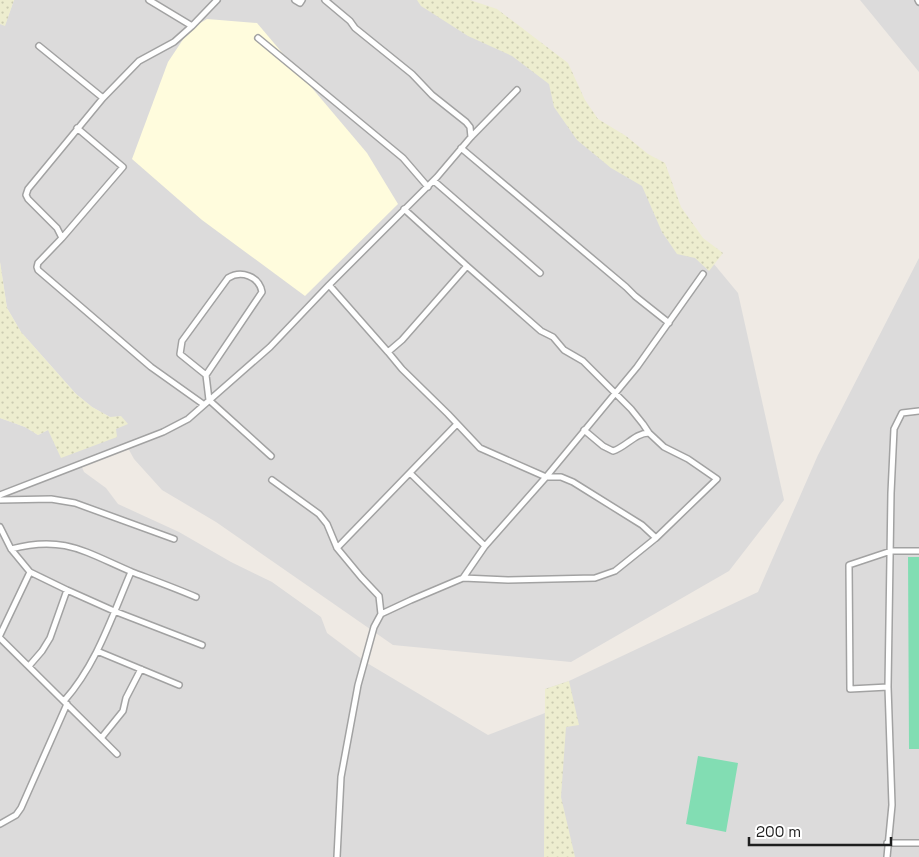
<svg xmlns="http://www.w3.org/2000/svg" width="919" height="857" viewBox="0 0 919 857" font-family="'Space Grotesk',sans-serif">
	<defs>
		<pattern id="farmland-dots" width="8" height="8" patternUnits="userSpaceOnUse" patternTransform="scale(1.25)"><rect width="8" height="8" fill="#ededcf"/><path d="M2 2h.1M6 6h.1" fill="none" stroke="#cbcbb1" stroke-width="1.8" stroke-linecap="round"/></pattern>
	</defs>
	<rect width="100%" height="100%" fill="#efeae4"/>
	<!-- residential -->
	<path fill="#dcdbdb" d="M14,0H471L557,75L738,293L784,500L729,571L571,662L393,645L216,522L162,490L134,459L128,448L81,465L84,472L106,488L118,504L179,532L231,562L272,582L321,617L327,633L367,663L488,735L545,713V689L569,681L758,592L818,455L919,258V857H0V418L25,427L38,435L48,430L110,417L92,407L76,394L21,332L7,308L0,262V24L5,25Z
		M860,0H919V72Z"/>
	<!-- education -->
	<path fill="#fffcdd" d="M207,19L257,23L367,153L398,204L305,296L202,220L132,159L168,62L190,29Z"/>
	<!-- farmland -->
	<path fill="url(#farmland-dots)" d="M0,0H14L5,26L0,24Z
		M417,0H470L497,9L568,63L585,100L598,119L626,136L648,154L665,163L681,207L703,238L723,253L709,271L695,258L677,254L662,232L642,186L611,168L577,140L554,107L549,84L512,56L468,36L421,6Z
		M0,262L7,308L21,332L76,394L92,407L110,417L121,416L128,424L116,429L117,437L61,458L48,430L38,435L25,427L0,418Z
		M569,681L579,725L566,727L561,797L575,857H544L545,689Z"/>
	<!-- pitch -->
	<path fill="#82ddb3" d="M908,557H919V749H909Z
		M698,756L738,763L726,832L686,824Z"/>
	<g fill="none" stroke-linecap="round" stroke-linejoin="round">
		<!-- minor casing -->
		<g stroke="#a2a2a2" stroke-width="8">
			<path id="minor" d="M149,0L192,26
				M295,0L300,3L302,0
				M325,0L350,21L355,28L412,74L432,95L466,122L470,127L471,137
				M918,0L919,2
				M258,38L403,158L428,187
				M39,46L103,98
				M461,148L626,287L635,296L669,323
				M434,181L540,273
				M404,209L467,266L541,331L553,337L564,350L583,361L631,409L643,424L649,433L664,447L688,459L717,479L656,538L615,571L595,578L508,580L463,578
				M62,238L123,167L77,128
				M329,285L388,352L402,369L448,414L480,448L546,477H561L573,482L642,525L656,538
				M388,352L402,340L467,266
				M206,375L180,354L182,341L228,278C241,270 259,276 262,292L206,375L209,400L271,456
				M203,404L151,367L38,270L37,267L38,263L62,238L57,228L28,199L26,195L28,189L103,98L139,61L174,42L192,26L217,0
				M584,430L603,446L613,451C626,447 635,433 649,433
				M410,473L485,546
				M272,480L319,514L327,524L337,548L361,577L379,596L381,614
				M0,495L163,432L188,419L270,347L329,285L437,177L471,137L517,90
				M0,500L51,499L75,503L174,539
				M0,527L11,549L30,572L67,590L114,611L202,645
				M337,548L457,424
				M11,549C64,535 85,552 132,572C153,580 175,588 196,597
				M0,635L30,572
				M0,638L117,754
				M97,651L179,685
				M29,666L42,651L50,638L67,590
				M888,687L850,689L849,565L891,551H919
				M64,701C97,664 112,616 131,572
				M102,737L123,711L126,698L141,669
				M0,824L16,815L21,808L67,704
				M887,843H919
				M337,857L341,777L358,685L374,627L381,614L411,600L463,578L485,546L546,477L637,367L703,274
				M887,857L892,805L888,687L891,493L894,429L902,413L919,411"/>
		</g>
		<!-- minor -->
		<use href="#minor" stroke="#fff" stroke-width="5"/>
	</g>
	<!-- scale -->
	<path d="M749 837v8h142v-8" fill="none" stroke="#1e1e1e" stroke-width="2.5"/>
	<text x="756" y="837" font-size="15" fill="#1e1e1e" stroke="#ffffff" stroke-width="4" paint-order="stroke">200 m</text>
</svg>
